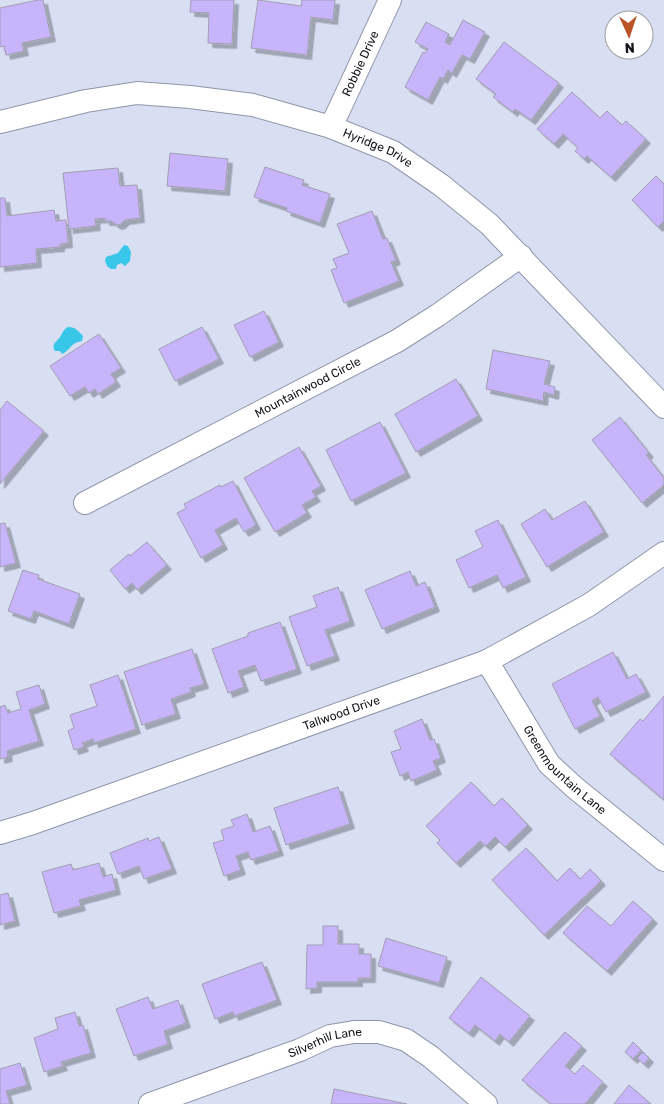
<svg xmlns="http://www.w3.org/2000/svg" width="664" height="1104" viewBox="0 0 664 1104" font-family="Rubik,sans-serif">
	<defs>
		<filter id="shadow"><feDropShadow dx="4.5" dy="4.5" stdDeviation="0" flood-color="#0004"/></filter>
	</defs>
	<rect width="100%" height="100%" fill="#d8dff3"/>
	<!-- water -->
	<path fill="#38c7e9" d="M124,245L128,246L131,252L130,261L125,266L121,263L117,265L116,269H111L107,266L105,261L106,257L118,253Z
		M68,327C76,327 78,331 83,336L82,341C70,343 71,350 62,354L60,351H55C51,343 56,343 60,337C63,332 63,330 68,327Z"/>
	<!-- building -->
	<path fill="#c7b4fb" stroke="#a29eb1" filter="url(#shadow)" d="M38,0H43L51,37L22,43L24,51L6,55L4,46L0,47V8Z
		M191,0H234L232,44L208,43L209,13L190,12Z
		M258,0L301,6L302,0H335L333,20L311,17L307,55L251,48Z
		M463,20L485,32L470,59L462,55L452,73L448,70L443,79L440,77L428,100L405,87L423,52L425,53L428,49L415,42L426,22L449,34L445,42L450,45Z
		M504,42L559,83L531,120L515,109L513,112L493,97L496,94L476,79Z
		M572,92L600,118L607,111L622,125L626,121L646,139L611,177L587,156L584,159L575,151L578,148L563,134L554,144L537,129Z
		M170,153L228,159L225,191L167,186Z
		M265,167L304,180L302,185L330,194L320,223L286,211L287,208L254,197Z
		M118,168L120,186L137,185L140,218L125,220L121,224L117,225L111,221H105V218L95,219L96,226L69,229L63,173Z
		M656,176L664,184V221L658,227L632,200Z
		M0,198H5L7,216L54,210L56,221L66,220L68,243L60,244V247L36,249L37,263L0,267Z
		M372,211L383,239L387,238L396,260L391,262L399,281L344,303L331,270L337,268L333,259L349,253L337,224Z
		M264,311L279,342L250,357L234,325Z
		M202,327L219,359L175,381L159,349Z
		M99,334L121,368L111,374L116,382L98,394L95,389L89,393L85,387L70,396L50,366Z
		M493,350L550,361L544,384L555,387L554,395L544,392L543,401L486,389Z
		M456,379L478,416L416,452L395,414Z
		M7,401L44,431L0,484V410Z
		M620,417L649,453L646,455L664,478V485L642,503L592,440Z
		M380,422L406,473L351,501L326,450Z
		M299,447L321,486L312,491L316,497L302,505L307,513L275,532L244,478Z
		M233,481L256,525L244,532L236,518L215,530L223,545L201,558L177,513L186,508L184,504L220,485L221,487Z
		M585,501L604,532L547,567L521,524L545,509L552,520Z
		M498,520L526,577L503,588L497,575L469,588L456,560L483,547L475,531Z
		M5,523L16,563L0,567V524Z
		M147,542L167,565L137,590L132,583L125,589L110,570L129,554L130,556Z
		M23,570L39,575L38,579L80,594L69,624L34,611L31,619L8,611Z
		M410,571L416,586L425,582L435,607L382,629L365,590Z
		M338,587L350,621L325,630L335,656L307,666L289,617L317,607L313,596Z
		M280,622L297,669L261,681L255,665L238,671L244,687L228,693L212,649L248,636V633Z
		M192,649L204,684L190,688L191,692L171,699L176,714L142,725L124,672Z
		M613,652L627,679L636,674L646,692L606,712L598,697L592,701L600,716L575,729L552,684Z
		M118,675L136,729L94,743L93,739L82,743L84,747L74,750L68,731L74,728L70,715L97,706L90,685Z
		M39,685L45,704L29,710L39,741L7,751L8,757L0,759V707L5,705L8,713L21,709L16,692Z
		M664,696V800L610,754L640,719L643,721Z
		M422,719L430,740L434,739L441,758L433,761L437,770L411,781L408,772L400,776L391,752L401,749L394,731Z
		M471,782L494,806L502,798L528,825L505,847L495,837L486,846L480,841L456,863L437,843L440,840L426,826Z
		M338,787L350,824L286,845L274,808Z
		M247,814L253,832L270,826L279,851L251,860L248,852L236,856L241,870L224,876L213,843L224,840L221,830L234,826L231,820Z
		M159,837L172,869L144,879L139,866L118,874L110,853L148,838L149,841Z
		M526,848L557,881L570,868L580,879L590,869L601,881L544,935L492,880Z
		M99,863L103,877L112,874L116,890L79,900L81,906L54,913L42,872L71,864L73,870Z
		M8,893L15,921L0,925V895Z
		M633,901L653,919L607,971L563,933L587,906L611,926Z
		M323,926H338V944H359V954H371V978H358V982H317V988L306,989L307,945H323Z
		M386,938L447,957L439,983L378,966Z
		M262,962L277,1000L234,1016L233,1012L215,1019L202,984Z
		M481,977L530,1016L509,1042L500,1034L495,1041L475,1025L469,1033L449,1018Z
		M148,997L153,1009L178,1000L186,1023L164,1031L168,1044L134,1056L116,1009Z
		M75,1012L79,1026L83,1025L91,1053L61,1062L63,1066L44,1072L34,1038L58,1029L55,1018Z
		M565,1032L582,1046L565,1066L575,1074L583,1065L603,1082L585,1104H551L522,1080Z
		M633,1042L641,1050L633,1059L625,1052Z
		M643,1052L649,1058L644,1064L637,1058Z
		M20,1063L27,1085L6,1091L10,1104H0V1069Z
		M629,1085L651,1104H614Z
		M334,1089L407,1104H331Z"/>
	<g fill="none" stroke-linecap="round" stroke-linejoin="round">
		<!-- minor casing -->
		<g stroke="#9096a8" stroke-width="24">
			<g id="minor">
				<path id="s1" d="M0,122L86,101L137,93L190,97L253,105L331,127L393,152L441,185L489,224L664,407"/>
				<path id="s2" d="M331,127L390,0"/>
				<path id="s3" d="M85,503L397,341L438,315L521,256"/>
				<path id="s4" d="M487,661L549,764L574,787L664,860"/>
				<path id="s5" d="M0,833L33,823L487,661L589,605L664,553"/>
				<path id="s6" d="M150,1104L300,1050L330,1036L354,1032H379L406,1040L431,1057L486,1104"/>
			</g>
		</g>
		<!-- minor -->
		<use href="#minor" stroke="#fff" stroke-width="22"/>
	</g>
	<g text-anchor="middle" stroke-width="4.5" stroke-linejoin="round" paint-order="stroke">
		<!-- street labels -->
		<g font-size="12" fill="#13151c" stroke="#fff">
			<text dy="4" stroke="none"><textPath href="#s2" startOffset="70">Robbie Drive</textPath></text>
			<text dy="4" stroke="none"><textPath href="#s1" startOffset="389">Hyridge Drive</textPath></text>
			<text dy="4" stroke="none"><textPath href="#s3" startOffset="251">Mountainwood Circle</textPath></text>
			<text dy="4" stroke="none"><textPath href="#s5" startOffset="362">Tallwood Drive</textPath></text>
			<text dy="4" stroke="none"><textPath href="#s4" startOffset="135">Greenmountain Lane</textPath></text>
			<text dy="4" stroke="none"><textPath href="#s6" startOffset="186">Silverhill Lane</textPath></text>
		</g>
	</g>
	<!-- north arrow -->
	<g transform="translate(629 35) rotate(177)"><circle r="24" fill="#ffffff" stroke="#a1a1a4"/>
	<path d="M0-4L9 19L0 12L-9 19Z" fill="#bb5528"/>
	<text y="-8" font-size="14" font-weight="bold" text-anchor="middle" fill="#13151c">N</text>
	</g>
</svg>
